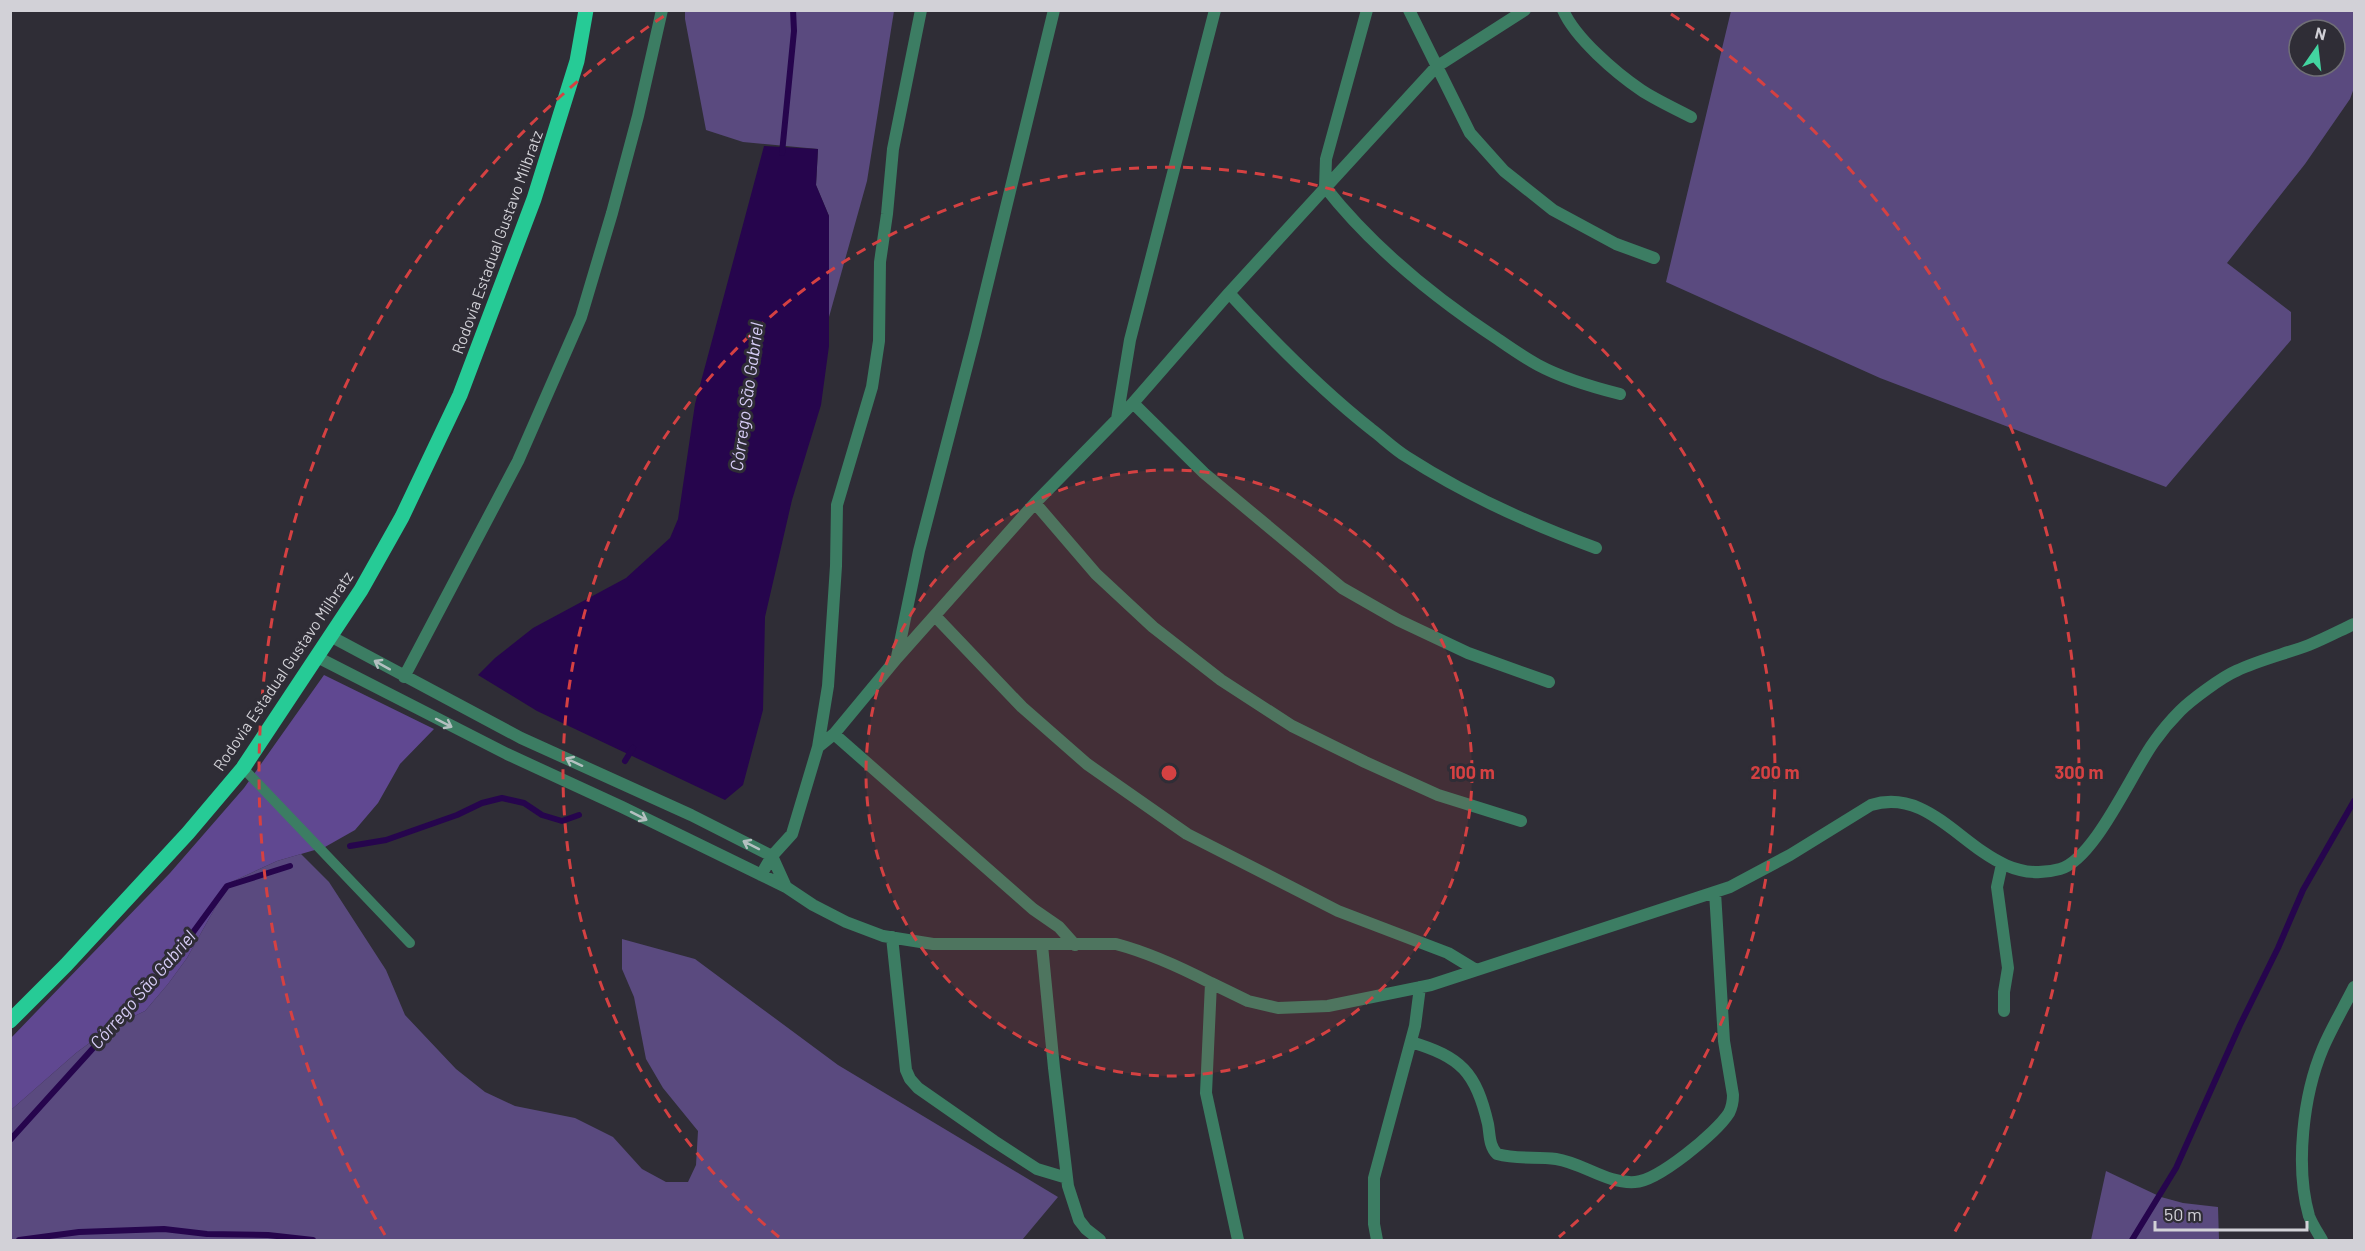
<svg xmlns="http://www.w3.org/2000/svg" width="2365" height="1251" viewBox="0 0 2365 1251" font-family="Barlow,sans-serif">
	<rect width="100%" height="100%" fill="#2f2d36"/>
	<!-- green -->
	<path fill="#5a4a7f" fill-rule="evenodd" d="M685,10L894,11L867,181L829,317V216L816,185L818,149L743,142L706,130L685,19Z
		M1731,11H2354V88L2350,99L2305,164L2227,263L2291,312V340L2166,487L1880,378L1666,282ZM2299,30H2335V66H2299Z
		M301,854L329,882L386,970L405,1015L456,1069L485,1092L515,1106L575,1118L613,1137L642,1169L666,1182H688L696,1165L698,1131L663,1088L646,1059L634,997L622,969V939L695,959L838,1065L1058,1197L1022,1240H11V1110L76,1053L111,1027L145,1011L168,984L187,958L229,883L277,861Z
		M2106,1171L2161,1197L2183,1203L2218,1207L2219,1240H2091Z"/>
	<!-- forest -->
	<path fill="#604891" d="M324,675L434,729L400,764L378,803L355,830L325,847L277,861L229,883L187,958L168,984L145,1011L111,1027L76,1053L11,1110V1038L170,873L244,788Z"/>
	<!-- water -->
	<path fill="#26054d" d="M764,146L818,149L816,185L829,216V346L821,405L792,500L765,617L763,710L743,785L725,800L537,711L478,675L495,658L533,628L626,578L670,538L678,519L695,404Z"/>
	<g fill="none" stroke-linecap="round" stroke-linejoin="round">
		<!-- stream -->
		<path stroke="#26054d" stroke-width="6" d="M782,153L794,31L793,10
			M625,761L633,748
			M350,846L386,840L457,815L482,803L502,798L524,803L542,815L562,821L579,815
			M10,1140L172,961L227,886L290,866
			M19,1240L79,1232L164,1229L207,1234L268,1235L313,1240
			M2132,1240L2176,1168L2240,1025L2278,948L2303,890L2354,801"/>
		<!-- service -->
		<path stroke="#3c7d63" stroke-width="10" d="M243,768L410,943"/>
		<!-- minor -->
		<path stroke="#3c7d63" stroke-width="12" d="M1367,10L1326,159L1325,187C1373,248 1435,298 1499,340C1512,349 1525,358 1538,365C1564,379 1592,387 1620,394
			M1409,10L1470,133L1504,171L1553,210L1616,244L1654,258
			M1563,10C1575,38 1616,73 1641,90C1656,100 1674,108 1691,117
			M1229,293C1273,341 1319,388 1371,429C1383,438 1394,449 1407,457C1466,495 1530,524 1596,548
			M1133,403L1204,473L1342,588L1398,620L1468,653L1549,682
			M1117,419L1130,340L1215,10
			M1035,503L1096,574L1153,627L1221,680L1292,726L1365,762L1438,795L1521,821
			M936,617L1022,707L1087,764L1187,834L1338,911L1448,953L1476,970
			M332,637L521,738L691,815L772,856L786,887
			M317,657L507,754L622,807L786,887L813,905L846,922L883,936L933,944H1116C1150,953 1180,967 1211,983
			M897,657L919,551L975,335L1054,10
			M404,677L518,461L581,317L612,213L638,116L662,10
			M834,734L1033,909L1059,927L1075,945
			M818,747L834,734L897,658L1035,503L1133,403L1229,293L1436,67L1525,10
			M2002,864L1997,887L2008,968L2004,992V1011
			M761,875L772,856L792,834L818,747L828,686L836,566L837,505L872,387L879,341L880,262L887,214L893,149L921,10
			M892,937L906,1070L910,1079L918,1088L994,1141L1037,1169L1067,1178
			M1042,945L1054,1068L1068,1186L1079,1220L1086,1229L1100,1240
			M1411,1042C1461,1057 1476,1072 1488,1124C1490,1135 1489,1146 1497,1154C1519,1160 1536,1156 1556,1159C1583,1163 1607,1184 1635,1182C1658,1181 1716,1133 1729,1113C1732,1107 1733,1101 1733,1095L1724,1041L1715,892
			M1238,1240L1206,1093L1211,983L1248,1001L1278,1008L1328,1006L1431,985L1730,887L1790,855L1871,805C1945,782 1979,892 2060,869C2095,859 2132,772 2154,742C2161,732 2171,720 2180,711C2191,700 2222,677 2236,671C2259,660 2285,654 2309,645C2324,639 2339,631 2354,624
			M1377,1240L1374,1224V1178L1415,1026L1420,987
			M2322,1240C2318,1233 2312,1224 2309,1216C2295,1167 2303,1095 2323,1048C2332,1027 2344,1007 2354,987"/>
		<!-- primary -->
		<path stroke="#26cb96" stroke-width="15" d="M10,1021L66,965L188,833L243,768L361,590L402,517L460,395L534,199L577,61L586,10"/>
	</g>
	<!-- one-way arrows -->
	<defs><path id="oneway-shaft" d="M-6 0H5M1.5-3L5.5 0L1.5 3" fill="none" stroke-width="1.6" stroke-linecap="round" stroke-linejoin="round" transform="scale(1.5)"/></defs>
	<g stroke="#b4c0c0">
		<use href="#oneway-shaft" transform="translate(382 665) rotate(-151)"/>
		<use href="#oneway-shaft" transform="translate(444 723) rotate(27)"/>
		<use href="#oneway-shaft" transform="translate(574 762) rotate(-155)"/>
		<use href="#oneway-shaft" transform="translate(639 816) rotate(27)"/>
		<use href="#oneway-shaft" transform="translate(751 845) rotate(-153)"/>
	</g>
	<!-- distance rings -->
	<circle cx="1169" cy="773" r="303" fill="#d54142" fill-opacity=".12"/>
	<g fill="none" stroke="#d54142" stroke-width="3" stroke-dasharray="10 8">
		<circle cx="1169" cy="773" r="303"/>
		<path d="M779 1237A606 606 0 1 1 1559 1237"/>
		<path d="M385 1235A910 910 0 0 1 667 14M1671 14A910 910 0 0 1 1953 1235"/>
	</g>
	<g text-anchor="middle" stroke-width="6" stroke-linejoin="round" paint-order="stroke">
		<!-- street labels -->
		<g font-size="16" fill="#d2d1d7" stroke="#2f2d36">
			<text transform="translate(497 242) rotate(-70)" y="6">Rodovia Estadual Gustavo Milbratz</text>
			<text transform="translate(283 671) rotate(-56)" y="6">Rodovia Estadual Gustavo Milbratz</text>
		</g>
		<!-- water labels -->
		<g font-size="18" font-style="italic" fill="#d6ccf6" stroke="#2f2d36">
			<text transform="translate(747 397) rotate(-82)" y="6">Córrego São Gabriel</text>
			<text transform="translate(143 990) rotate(-49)" y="6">Córrego São Gabriel</text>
		</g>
	</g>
	<circle cx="1169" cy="773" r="9" fill="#d54142" stroke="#2f2d36" stroke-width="3"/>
	<g font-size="18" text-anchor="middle" font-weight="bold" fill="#d54142" stroke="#2f2d36" stroke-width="6" stroke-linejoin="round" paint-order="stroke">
		<text x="1472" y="779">100 m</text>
		<text x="1775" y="779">200 m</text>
		<text x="2079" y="779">300 m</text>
	</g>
	<!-- border -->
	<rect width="2365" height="1251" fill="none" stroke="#d2d1d7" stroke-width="24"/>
	<!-- north arrow -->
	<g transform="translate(2317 48) rotate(14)"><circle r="28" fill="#2f2d36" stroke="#706f76" stroke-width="1.5"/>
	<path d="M0-4.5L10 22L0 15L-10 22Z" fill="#43d4a0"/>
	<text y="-9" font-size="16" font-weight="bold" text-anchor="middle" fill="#d2d1d7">N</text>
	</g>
	<!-- scale -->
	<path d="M2155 1221v9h152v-9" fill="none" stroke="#d2d1d7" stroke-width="3"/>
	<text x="2164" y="1221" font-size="18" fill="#d2d1d7" stroke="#2f2d36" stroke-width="4.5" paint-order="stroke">50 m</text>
</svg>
